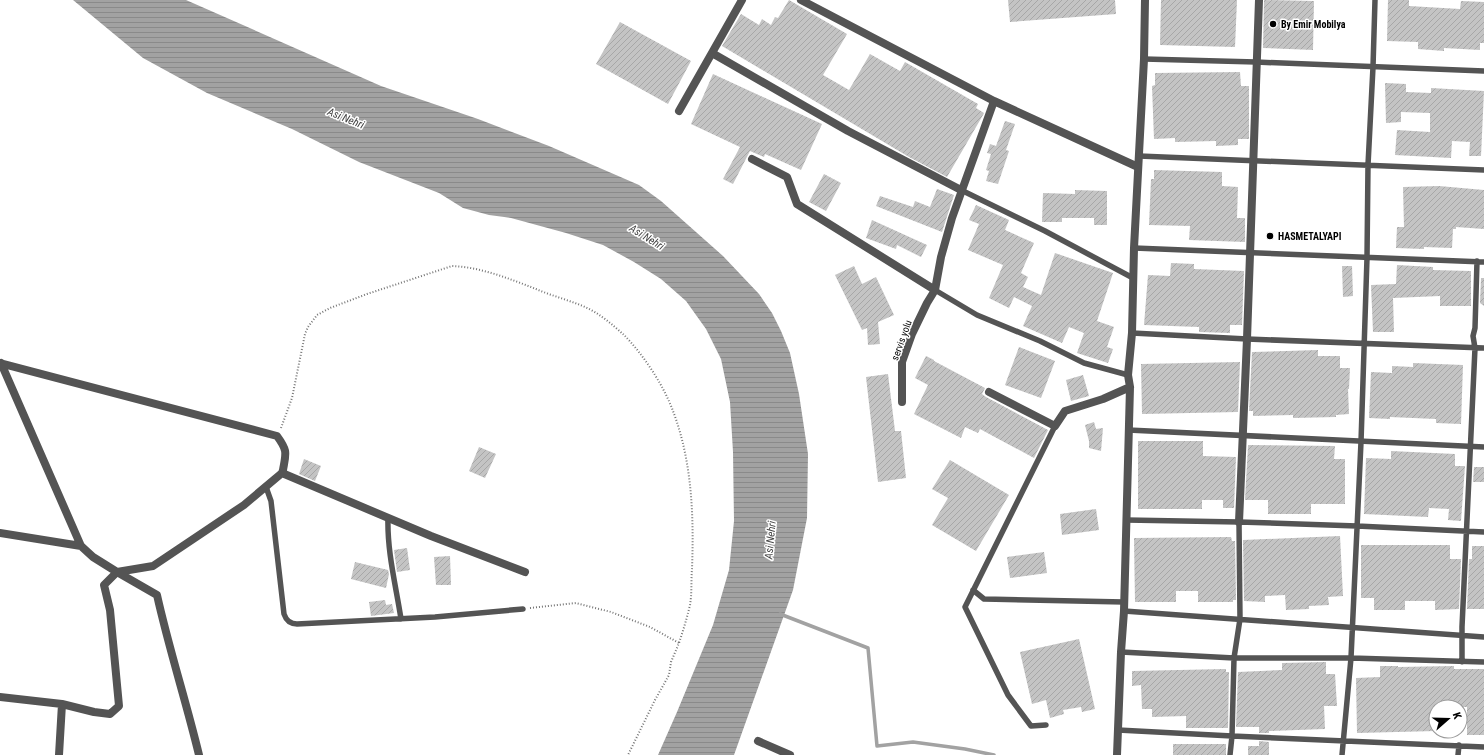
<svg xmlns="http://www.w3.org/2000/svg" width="1484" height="755" viewBox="0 0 1484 755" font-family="'Roboto Condensed',sans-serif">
	<defs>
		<pattern id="water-rules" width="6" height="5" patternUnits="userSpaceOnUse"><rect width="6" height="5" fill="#a2a2a2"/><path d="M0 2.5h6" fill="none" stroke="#8a8a8a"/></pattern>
		<pattern id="building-hatch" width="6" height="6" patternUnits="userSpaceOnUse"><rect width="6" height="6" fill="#c4c4c4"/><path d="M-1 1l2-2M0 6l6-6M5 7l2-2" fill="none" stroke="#a7a7a7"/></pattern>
	</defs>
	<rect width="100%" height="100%" fill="#fff"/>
	<!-- water -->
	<path fill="url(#water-rules)" d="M73,0H186L381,86L478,119L549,146L639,185L661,201L723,256L759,294L772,313L781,331L790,353L799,394L808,454L807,518L793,590L734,755H658L677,712L713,625L729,570L734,521L733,452L730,402L721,359L706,329L686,301L661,279L634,262L603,245L566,233L511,218L489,215L463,208L439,193L359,162L292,129L207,93L143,58Z"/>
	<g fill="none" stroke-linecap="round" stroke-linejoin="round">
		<!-- stream -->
		<path stroke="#a2a2a2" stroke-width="3.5" d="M780,614L868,648L877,746L913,742L965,749L994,755"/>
	</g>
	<!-- building -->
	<path fill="url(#building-hatch)" d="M789,0L847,34L823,75L849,90L870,54L900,71L905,62L978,104L976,108L984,113L983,115L947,177L909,157L722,46L741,14L759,25L762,19L771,25L775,17L778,18Z
		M1008,0H1115L1116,14L1010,22Z
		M1161,0H1237L1235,47L1160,45Z
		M1264,0L1314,1L1313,50L1263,48Z
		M1388,0H1409V6L1460,9L1461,1L1484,2V43H1480V50L1444,48V51L1418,49V42L1387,41Z
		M620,22L691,61L668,104L596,64Z
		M1240,72L1241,86H1249V139H1238V145L1216,146V141L1175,142V138L1154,139L1152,86L1155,85V73Z
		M713,74L822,124L801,170L765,154L764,157L750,151L733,184L723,179L740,147L691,124Z
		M1385,83L1406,84V92L1431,93V88L1484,91L1481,156H1469L1470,142L1452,141L1451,158L1395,155L1397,130L1430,132V113L1401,112V122L1386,123Z
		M1005,121L1015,124L1006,150L1009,151L998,184L986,181L989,171L986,170L991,154L987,153L990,144L996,146Z
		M1154,170L1222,172V186L1238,187L1237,218H1245V242L1189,240L1190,226L1149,225L1151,179H1154Z
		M824,174L841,183L826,211L809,202Z
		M1439,186L1484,190V229L1456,227V229H1453L1452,248L1424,247V249L1396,248L1397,227H1404L1403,187Z
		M937,189L954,195L942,232L876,206L880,196L913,207L915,201L930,207Z
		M1075,190L1107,191V225H1094V218H1062V222H1042L1043,193L1075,194Z
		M976,205L1009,220L1005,230L1034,243L1021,273L1028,277L1023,287L1041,295L1055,253L1113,273L1097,321L1114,327L1107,347L1113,349L1108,363L1077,353L1084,333L1069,327L1062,343L1023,326L1032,306L1014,297L1009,308L989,298L1003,265L968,250L979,224L969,220Z
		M872,220L927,245L921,257L897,245L896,249L866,238Z
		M1171,263L1194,264V269L1244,271L1242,325H1230V333L1199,332V327L1144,325L1148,275L1170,276Z
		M1397,265L1433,267V270L1471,271V306H1440V296L1393,298L1394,332H1373L1371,285L1396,284Z
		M854,266L862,284L876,277L894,315L878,322L880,344L868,345L867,328L862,330L835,275Z
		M1342,266H1352L1353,296L1343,297Z
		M1481,278H1484V306L1480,303Z
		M1019,347L1055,361L1041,398L1005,385Z
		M1318,350V356H1340V368H1350L1349,389H1348L1349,414L1336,415V417L1293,418V415L1253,416V411H1249L1252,352Z
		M926,356L934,360V361L985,388L982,394L986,397L1048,430L1034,458L980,429L978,433L965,427L961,438L914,414L928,385L915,378Z
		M1240,362L1238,412L1142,414L1141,364Z
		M1413,363L1463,365L1461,424L1436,423V419L1390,417V419L1369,418L1371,372L1392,373V366L1413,367Z
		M888,374L895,431H901L906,478L878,482L866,377Z
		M1083,375L1089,396L1071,401L1066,380Z
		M1094,422L1096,429L1103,428L1101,451L1089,448V441L1085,425Z
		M1138,441H1203V456L1236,457L1234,508H1223V500H1202V509H1138Z
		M1248,445L1335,446L1334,459H1345V504H1311V514H1268V500H1245Z
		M479,447L496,454L485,478L469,471Z
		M1391,451L1455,454V466H1465L1461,521L1448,520L1449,509L1429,508L1428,517L1364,514L1366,458L1391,459Z
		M304,459L321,466L315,481L299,474Z
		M950,460L1009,495L976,551L932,525L948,498L932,489Z
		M1474,467H1484V482H1473Z
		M1096,509L1099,530L1062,535L1060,514Z
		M1340,536L1343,596L1328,597L1329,605L1309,606V609L1286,610L1285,595L1265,596V602L1244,601L1243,540Z
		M1231,537L1232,541H1235L1236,600H1233V602H1198V591H1176V602H1135L1134,538Z
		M1361,545H1450V559H1461L1459,609L1435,610V601H1405V610H1374V598H1361Z
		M1472,546H1484V609H1467L1469,559H1472Z
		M407,548L410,570L397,572L394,550Z
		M1044,552L1047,573L1010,578L1007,557Z
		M450,556L451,585H436L434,557Z
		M355,562L388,570L389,574L386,588L351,579Z
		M385,600L386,605L392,604L394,613L371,616L369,602Z
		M1079,639L1095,709L1082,712L1081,707L1063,710L1064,714L1050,718L1046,700L1032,704L1020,652Z
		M1326,662V674H1335L1337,706H1324L1325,729L1269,731V733H1259V727H1236L1238,672L1282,670V663Z
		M1380,666H1398V667L1454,666V669H1484V735H1467V707H1436V731L1357,733L1356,678L1380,677Z
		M1226,669V672H1229L1228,728H1186V716L1152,717V709H1142L1141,685L1132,686V671Z
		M1259,741L1269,742V755H1248V746H1259Z
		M1173,744H1226V755H1173Z"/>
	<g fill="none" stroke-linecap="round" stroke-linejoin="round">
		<!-- path -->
		<path stroke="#767676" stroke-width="2" stroke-dasharray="1 2" stroke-linecap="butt" d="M281,428L292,398L305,334L308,327L317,315L330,308L367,294L452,266C481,267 510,279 536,289C552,296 569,300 585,307C599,313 613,325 624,335C643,354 664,386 673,411C692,461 694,516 692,569C691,581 692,594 690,605C687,618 683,631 679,643
			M530,608L576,603L611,612L650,627L679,643L671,662L669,675L655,700L628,755"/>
		<!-- lane -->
		<path stroke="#545454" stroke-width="5.5" d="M1144,59L1256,62L1484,71
			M1139,156L1484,170
			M961,190L1045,231L1133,278
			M1134,248L1484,262
			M935,290L977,315L1040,341L1084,363L1128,375
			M1132,333L1247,339L1484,348
			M1128,430L1484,447
			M266,487L271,501L284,614C286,620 290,624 297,624L435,617L523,609
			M388,518C387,552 396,586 401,619
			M1126,520L1239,522L1240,619L1234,658L1232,736L1230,755
			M1239,522L1357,526L1484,532
			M973,590L984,599L1124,602
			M1124,611L1484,637
			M1121,652L1234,658H1351L1484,662
			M1462,662V627L1475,348L1473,336L1475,328L1477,261
			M1046,725L1031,726L1008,695L965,607L1055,426
			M1118,730L1232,736L1484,747
			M1342,755L1351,658L1361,442L1367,258L1368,165L1373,67L1375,0
			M1458,755L1459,745"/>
		<!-- street -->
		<path stroke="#545454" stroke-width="8" d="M801,0L994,101L1138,167
			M712,53L848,131L961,190
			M679,111L742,0
			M752,159L787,177L797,204L935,290
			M0,363L277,436C288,451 286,453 283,470L282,473L244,505L153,566L117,572L93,557L81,546L1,363
			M989,392L1055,426L1065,411L1103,399L1130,387
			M902,402V362L912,334L927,303L935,290L941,257L952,218L994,101
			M282,473L431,536L525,572
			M1239,522L1247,339L1259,0
			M0,533L81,546
			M0,697L62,704L94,712L110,714L119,706L110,610L104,585L117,572L157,595C169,649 186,701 199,755
			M758,741L790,755
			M59,755L62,704
			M1117,755L1121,652L1124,611L1130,387L1128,375L1132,333L1134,248L1144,59L1145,0"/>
	</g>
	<!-- markers -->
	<g fill="#000" stroke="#fff" stroke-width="1.5">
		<circle cx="1273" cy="24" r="4"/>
		<circle cx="1270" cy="236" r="4"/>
	</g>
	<g text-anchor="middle" stroke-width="3" stroke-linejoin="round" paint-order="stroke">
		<!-- poi labels -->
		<g font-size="10" font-weight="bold" fill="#000" stroke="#fff" text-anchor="start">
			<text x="1281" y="28">By Emir Mobilya</text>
			<text x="1278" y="240">HASMETALYAPI</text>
		</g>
		<!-- street labels -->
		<g font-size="10" fill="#000" stroke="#fff">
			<text transform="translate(901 340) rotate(-70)" y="4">servis yolu</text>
		</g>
		<!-- water labels -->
		<g font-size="11" font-style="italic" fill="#434343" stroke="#fff">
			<text transform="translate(346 118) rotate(22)" y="4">Asi Nehri</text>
			<text transform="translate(647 237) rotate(32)" y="4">Asi Nehri</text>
			<text transform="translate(770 540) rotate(-85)" y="4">Asi Nehri</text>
		</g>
	</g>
	<!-- north arrow -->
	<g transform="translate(1448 719) rotate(70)"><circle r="19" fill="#ffffff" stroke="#999999"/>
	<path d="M0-3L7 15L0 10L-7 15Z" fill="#000000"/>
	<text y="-6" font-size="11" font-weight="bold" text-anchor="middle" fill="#000000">K</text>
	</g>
</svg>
